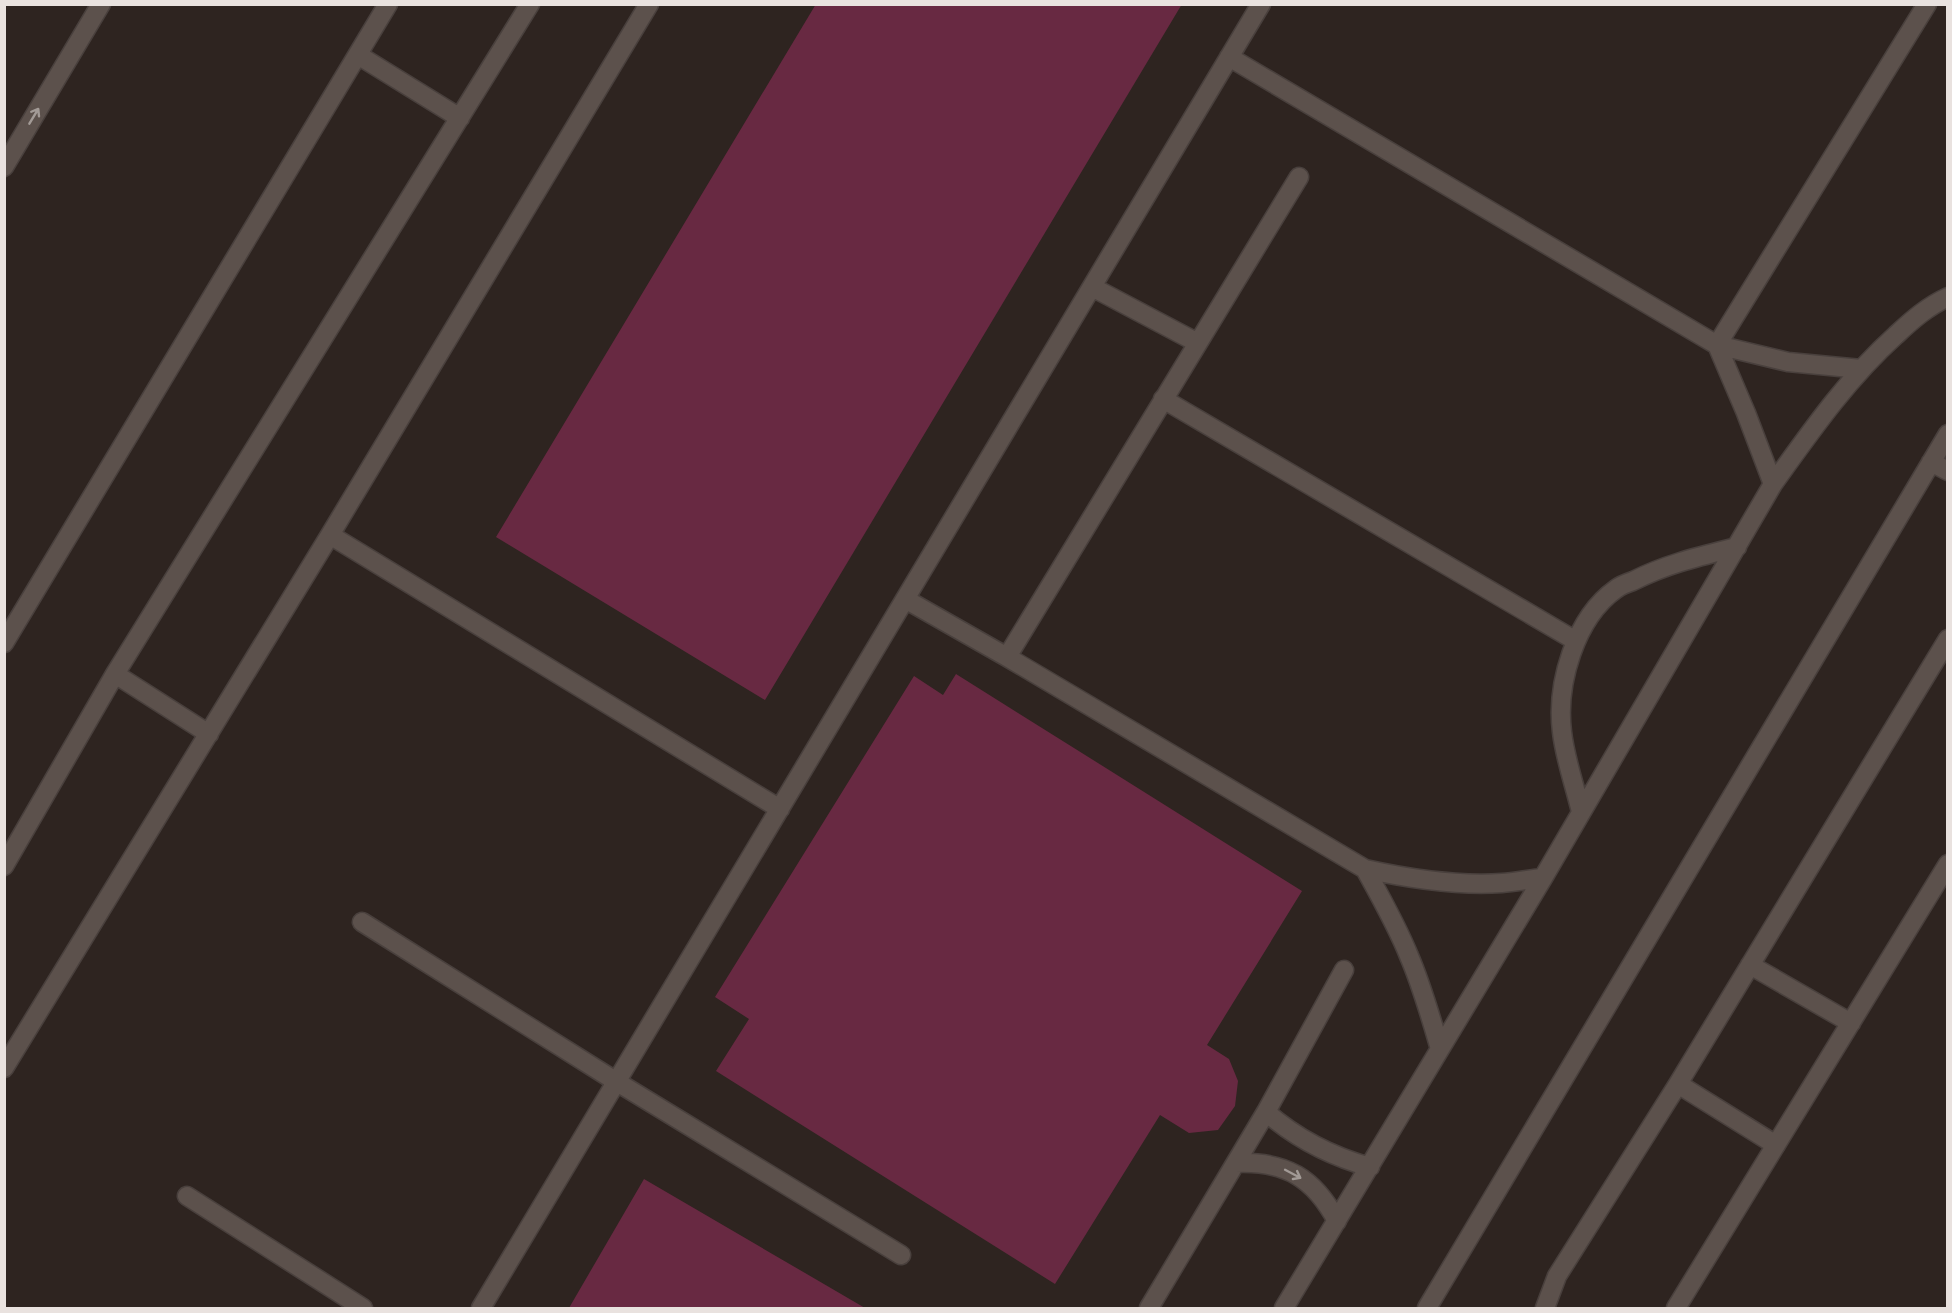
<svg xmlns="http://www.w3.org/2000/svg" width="1952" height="1313" viewBox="0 0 1952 1313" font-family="'Roboto Condensed',sans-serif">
	<rect width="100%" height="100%" fill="#2e2420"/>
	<!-- building -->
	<path fill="#682942" d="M816,4H1182L765,700L496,537Z
		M956,674L1302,891L1207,1045L1229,1059L1238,1081L1235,1106L1218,1130L1189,1133L1160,1115L1055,1284L716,1071L749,1019L715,997L914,676L943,695Z
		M644,1179L865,1308H569Z"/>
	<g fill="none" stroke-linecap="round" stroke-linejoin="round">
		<!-- minor casing -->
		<g stroke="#49403d" stroke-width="21">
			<path id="minor" d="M358,55L460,118
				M1229,57L1717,345L1788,362L1861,369
				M4,167L101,4
				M1092,287L1198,343
				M1717,345L1927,4
				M1717,345L1746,413L1773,484
				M1163,399L1576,641
				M1931,462L1948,471
				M330,535L780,809
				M905,599L1007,657L1365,869C1410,879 1456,886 1502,883C1516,882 1530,879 1543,878
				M4,643L388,4
				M1007,657L1299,177
				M115,674L209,734
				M1581,812C1575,786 1565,759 1562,732C1556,684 1575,618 1616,589C1621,585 1627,583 1633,581C1666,564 1701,556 1737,547
				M4,866L115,674L530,4
				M1365,869C1381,898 1397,926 1409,956C1422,986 1431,1018 1440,1049
				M362,922L617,1082L901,1255
				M1750,965L1851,1023
				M4,1068L330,535L649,4
				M1678,1084L1776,1145
				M1266,1112C1297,1139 1330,1156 1370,1167
				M1236,1163C1286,1161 1314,1178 1337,1221
				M187,1196L363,1308
				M481,1308L1261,4
				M1149,1308L1266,1112L1344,970
				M1284,1308L1543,878L1773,484C1811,431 1848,378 1896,335C1912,320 1928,306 1948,297
				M1427,1308L1948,434
				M1545,1308L1557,1276L1678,1084L1948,639
				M1676,1308L1948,864"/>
		</g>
		<!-- minor -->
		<use href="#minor" stroke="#5c514c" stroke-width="18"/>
	</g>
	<!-- one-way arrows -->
	<defs><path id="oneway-shaft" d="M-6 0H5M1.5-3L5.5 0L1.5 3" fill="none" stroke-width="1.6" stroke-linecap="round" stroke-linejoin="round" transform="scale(1.5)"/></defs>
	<g stroke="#a29a96">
		<use href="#oneway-shaft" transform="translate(34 116) rotate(-59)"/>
		<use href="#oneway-shaft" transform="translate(1293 1174) rotate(28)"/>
	</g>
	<!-- border -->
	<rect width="1952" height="1313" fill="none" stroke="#e9e2df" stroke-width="12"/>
</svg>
